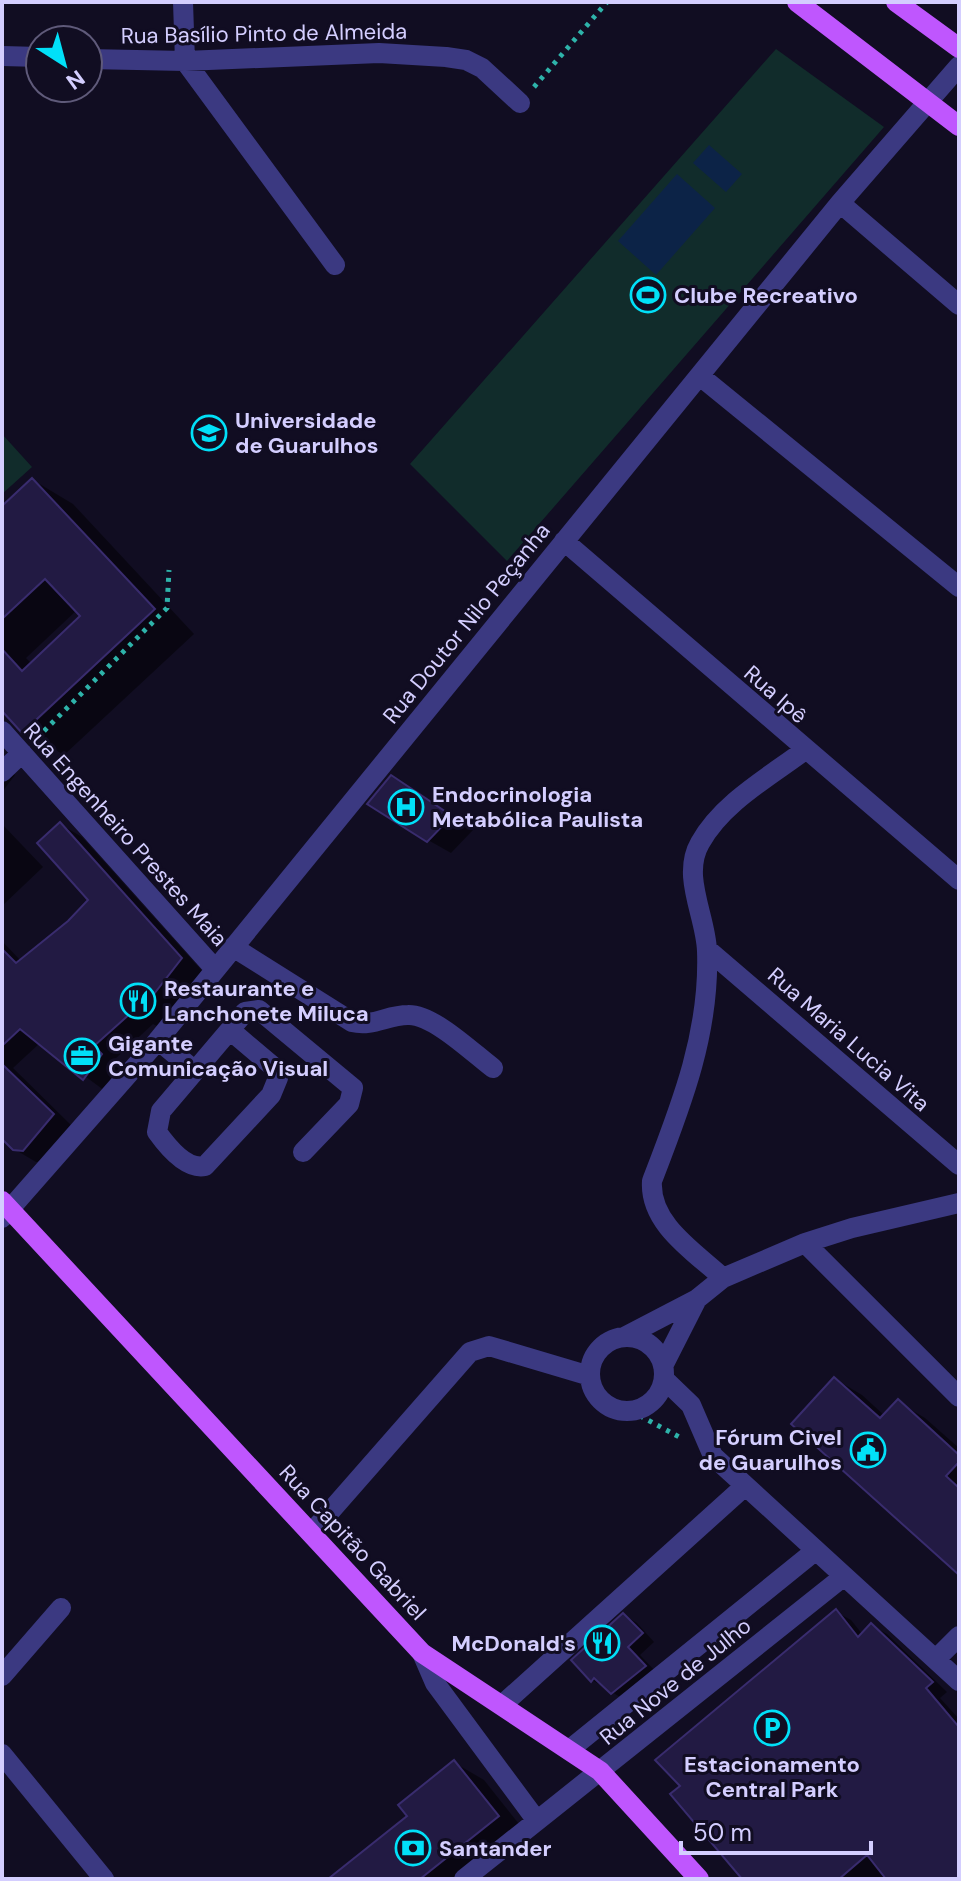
<svg xmlns="http://www.w3.org/2000/svg" width="961" height="1881" viewBox="0 0 961 1881" font-family="'DM Sans',sans-serif">
	<rect width="100%" height="100%" fill="#110d22"/>
	<!-- green -->
	<path fill="#112c2b" d="M776,49L884,127L507,561L410,464Z
		M2,434L32,467L2,494Z"/>
	<!-- water -->
	<path fill="#0c2347" d="M709,145L742,174L726,192L693,163Z
		M677,174L715,208L656,275L618,241Z"/>
	<!-- shadow -->
	<path fill="#0007" fill-rule="evenodd" d="M33,480L73,504L194,634L64,755L23,731L2,708V509ZM77,610L83,616L32,664L26,658Z
		M2,761L15,775L2,792Z
		M413,790L473,830L451,853L428,840Z
		M2,824L43,867L2,906Z
		M60,824L82,837L202,971L159,1027L153,1024L114,1060L122,1068L105,1091L40,1043L13,1068L74,1128L45,1162H36L14,1149L2,1136V941L21,961L69,923L90,900Z
		M835,1379L862,1395L885,1416L898,1402L925,1418L959,1448V1571Z
		M836,1612L851,1620L863,1635L872,1626L887,1634L947,1692L940,1698L959,1719V1879H745Z
		M624,1615L637,1623L654,1642L640,1655L658,1674L625,1700L592,1680Z
		M455,1763L484,1780L527,1834L469,1879H331L410,1816Z"/>
	<!-- building -->
	<path fill="#221a43" stroke="#392c6e" stroke-width="2" d="M32,478L155,609L22,733L2,711V649L22,671L80,616L45,579L2,619V506Z
		M391,775L452,816L427,842L367,804Z
		M60,822L182,958L136,1017L132,1012L94,1046L102,1054L83,1080L20,1029L2,1046V949L16,963L68,921L88,900L37,843Z
		M2,1064L54,1114L23,1151L13,1150L2,1139Z
		M834,1377L880,1418L898,1399L959,1455V1462L946,1476L959,1488V1575L791,1424Z
		M836,1609L858,1637L871,1623L933,1682L926,1688L959,1727V1879H886L867,1855L839,1879H742L670,1794L680,1786L655,1760Z
		M623,1613L643,1633L628,1647L646,1666L611,1694L594,1678L591,1682L571,1660Z
		M454,1760L499,1816L420,1879H328L407,1816L398,1805Z"/>
	<g fill="none" stroke-linecap="round" stroke-linejoin="round">
		<!-- path -->
		<path stroke="#2eb3aa" stroke-width="5" stroke-dasharray="4 6" stroke-linecap="butt" d="M534,87L607,2
			M37,738L167,608L169,570
			M631,1411L683,1439"/>
		<!-- minor -->
		<path stroke="#3b3981" stroke-width="20" d="M183,2L185,61
			M2,56L40,57
			M88,59L185,61L379,53L446,57L466,60L482,68L520,103
			M185,61L335,265
			M840,203L959,305
			M700,376L959,587
			M564,541L959,880
			M2,731L215,969
			M2,772L22,753
			M233,947L352,1022C373,1027 387,1015 408,1015C433,1014 473,1053 493,1068
			M707,949L959,1165
			M230,1030L276,1069L278,1078L271,1095L205,1166C186,1170 167,1146 157,1132L161,1111L245,1012L259,1010L353,1088L349,1104L303,1152
			M158,1040L195,1071
			M2,1218L154,1045L840,203L959,66
			M805,1243L959,1397
			M723,1278C695,1252 649,1224 652,1181C681,1106 710,1033 707,951C706,916 681,876 700,843C722,803 769,777 805,750
			M624,1337L697,1299L723,1278L805,1243L852,1228L959,1203
			M590 1374a37 37 0 1 1 74 0a37 37 0 1 1-74 0Z
			M663,1366L697,1299
			M664,1379L691,1405L713,1456L959,1681
			M313,1531L470,1352L489,1346L590,1376
			M422,1653L435,1683L537,1821
			M936,1659L959,1636
			M2,1676L61,1608
			M502,1705L745,1486
			M569,1750L815,1551
			M2,1754L104,1879
			M464,1879L843,1577"/>
		<!-- major -->
		<path stroke="#bf56fe" stroke-width="20" d="M797,2L959,126
			M896,2L959,48
			M2,1201L422,1653L600,1771L699,1879"/>
	</g>
	<!-- icons -->
	<defs>
		<g id="stadium-ring" transform="scale(1.8)"><circle r="9.5" fill="#110d22" stroke="#01e0f8" stroke-width="1.5"/><path d="M0-5a6.5 5 0 1 0 0 10a6.5 5 0 1 0 0-10ZM-3.5-1.8h7v3.6h-7Z" fill="#01e0f8"/></g>
		<g id="university-ring" transform="scale(1.8)"><circle r="9.5" fill="#110d22" stroke="#01e0f8" stroke-width="1.5"/><path d="M0-5L7-2L0 1L-7-2ZM-4 1L0 2.5L4 1V4Q0 6-4 4Z" fill="#01e0f8"/></g>
		<g id="hospital-ring" transform="scale(1.8)"><circle r="9.5" fill="#110d22" stroke="#01e0f8" stroke-width="1.5"/><path d="M-5-5h3v3.5h4V-5h3V5h-3V1.5h-4V5h-3Z" fill="#01e0f8"/></g>
		<g id="restaurant-ring" transform="scale(1.8)"><circle r="9.5" fill="#110d22" stroke="#01e0f8" stroke-width="1.5"/><path d="M-5-6h1v4h1v-4h1v4h1v-4h1v5L-1.5 .5V6h-2V.5L-5-1ZM5-6V6H3V1.5H1.5Q1.5-4 5-6Z" fill="#01e0f8"/></g>
		<g id="office-ring" transform="scale(1.8)"><circle r="9.5" fill="#110d22" stroke="#01e0f8" stroke-width="1.5"/><path d="M-6-3h4V-5.5h4V-3h4V5H-6ZM-1-4.5V-3h2v-1.5ZM-6 0V1H6V0Z" fill="#01e0f8"/></g>
		<g id="civic-ring" transform="scale(1.8)"><circle r="9.5" fill="#110d22" stroke="#01e0f8" stroke-width="1.5"/><path d="M-.6-6.5H3V-4.5H.6V-3L4-1V1h2V6H-6V1h2V-1L-.6-3ZM-1.2 2.5V6h2.4V2.5Z" fill="#01e0f8"/></g>
		<g id="parking-ring" transform="scale(1.8)"><circle r="9.5" fill="#110d22" stroke="#01e0f8" stroke-width="1.5"/><path d="M-3.5-5.5H1a3.5 3.5 0 0 1 0 7H-1V5.5H-3.5ZM-1-3.4V-.6H.8a1.4 1.4 0 0 0 0-2.8Z" fill="#01e0f8"/></g>
		<g id="bank-ring" transform="scale(1.8)"><circle r="9.5" fill="#110d22" stroke="#01e0f8" stroke-width="1.5"/><path d="M-6-4H6V4H-6ZM0-2.3a2.3 2.3 0 1 0 0 4.6a2.3 2.3 0 1 0 0-4.6Z" fill="#01e0f8"/></g>
	</defs>
	<g fill-rule="evenodd">
		<use href="#stadium-ring" x="648" y="295"/>
		<use href="#university-ring" x="209" y="433"/>
		<use href="#hospital-ring" x="406" y="807"/>
		<use href="#restaurant-ring" x="138" y="1001"/>
		<use href="#office-ring" x="82" y="1056"/>
		<use href="#civic-ring" x="868" y="1450"/>
		<use href="#restaurant-ring" x="602" y="1643"/>
		<use href="#parking-ring" x="772" y="1728"/>
		<use href="#bank-ring" x="413" y="1848"/>
	</g>
	<g text-anchor="middle" stroke-width="6" stroke-linejoin="round" paint-order="stroke">
		<!-- street labels -->
		<g font-size="22" fill="#d4ceff" stroke="#110d22">
			<text transform="translate(264 33) rotate(-1)" y="8">Rua Basílio Pinto de Almeida</text>
			<text transform="translate(466 623) rotate(-51)" y="8">Rua Doutor Nilo Peçanha</text>
			<text transform="translate(776 694) rotate(41)" y="8">Rua Ipê</text>
			<text transform="translate(126 834) rotate(48)" y="8">Rua Engenheiro Prestes Maia</text>
			<text transform="translate(849 1039) rotate(41)" y="8">Rua Maria Lucia Vita</text>
			<text transform="translate(353 1542) rotate(47)" y="8">Rua Capitão Gabriel</text>
			<text transform="translate(675 1681) rotate(-39)" y="8">Rua Nove de Julho</text>
		</g>
		<!-- poi labels -->
		<g font-size="22" font-weight="bold" fill="#d4ceff" stroke="#110d22" text-anchor="start">
			<text x="674" y="303">Clube Recreativo</text>
			<text x="235" y="428">Universidade<tspan x="235" dy="25">de Guarulhos</tspan></text>
			<text x="432" y="802">Endocrinologia<tspan x="432" dy="25">Metabólica Paulista</tspan></text>
			<text x="164" y="996">Restaurante e<tspan x="164" dy="25">Lanchonete Miluca</tspan></text>
			<text x="108" y="1051">Gigante<tspan x="108" dy="25">Comunicação Visual</tspan></text>
			<text x="842" y="1445" text-anchor="end">Fórum Civel<tspan x="842" dy="25">de Guarulhos</tspan></text>
			<text x="576" y="1651" text-anchor="end">McDonald's</text>
			<text x="772" y="1772" text-anchor="middle">Estacionamento<tspan x="772" dy="25">Central Park</tspan></text>
			<text x="439" y="1856">Santander</text>
		</g>
	</g>
	<!-- border -->
	<rect width="961" height="1881" fill="none" stroke="#d4ceff" stroke-width="8"/>
	<!-- north arrow -->
	<g transform="translate(64 64) rotate(144)"><circle r="38" fill="#110d22" stroke="#5f5a7a" stroke-width="2"/>
	<path d="M0-6L14 30L0 20L-14 30Z" fill="#01e0f8"/>
	<text y="-12" font-size="22" font-weight="bold" text-anchor="middle" fill="#d4ceff">N</text>
	</g>
	<!-- scale -->
	<path d="M681 1841v12h190v-12" fill="none" stroke="#d4ceff" stroke-width="4"/>
	<text x="693" y="1841" font-size="24" fill="#d4ceff" stroke="#110d22" stroke-width="6" paint-order="stroke">50 m</text>
</svg>
